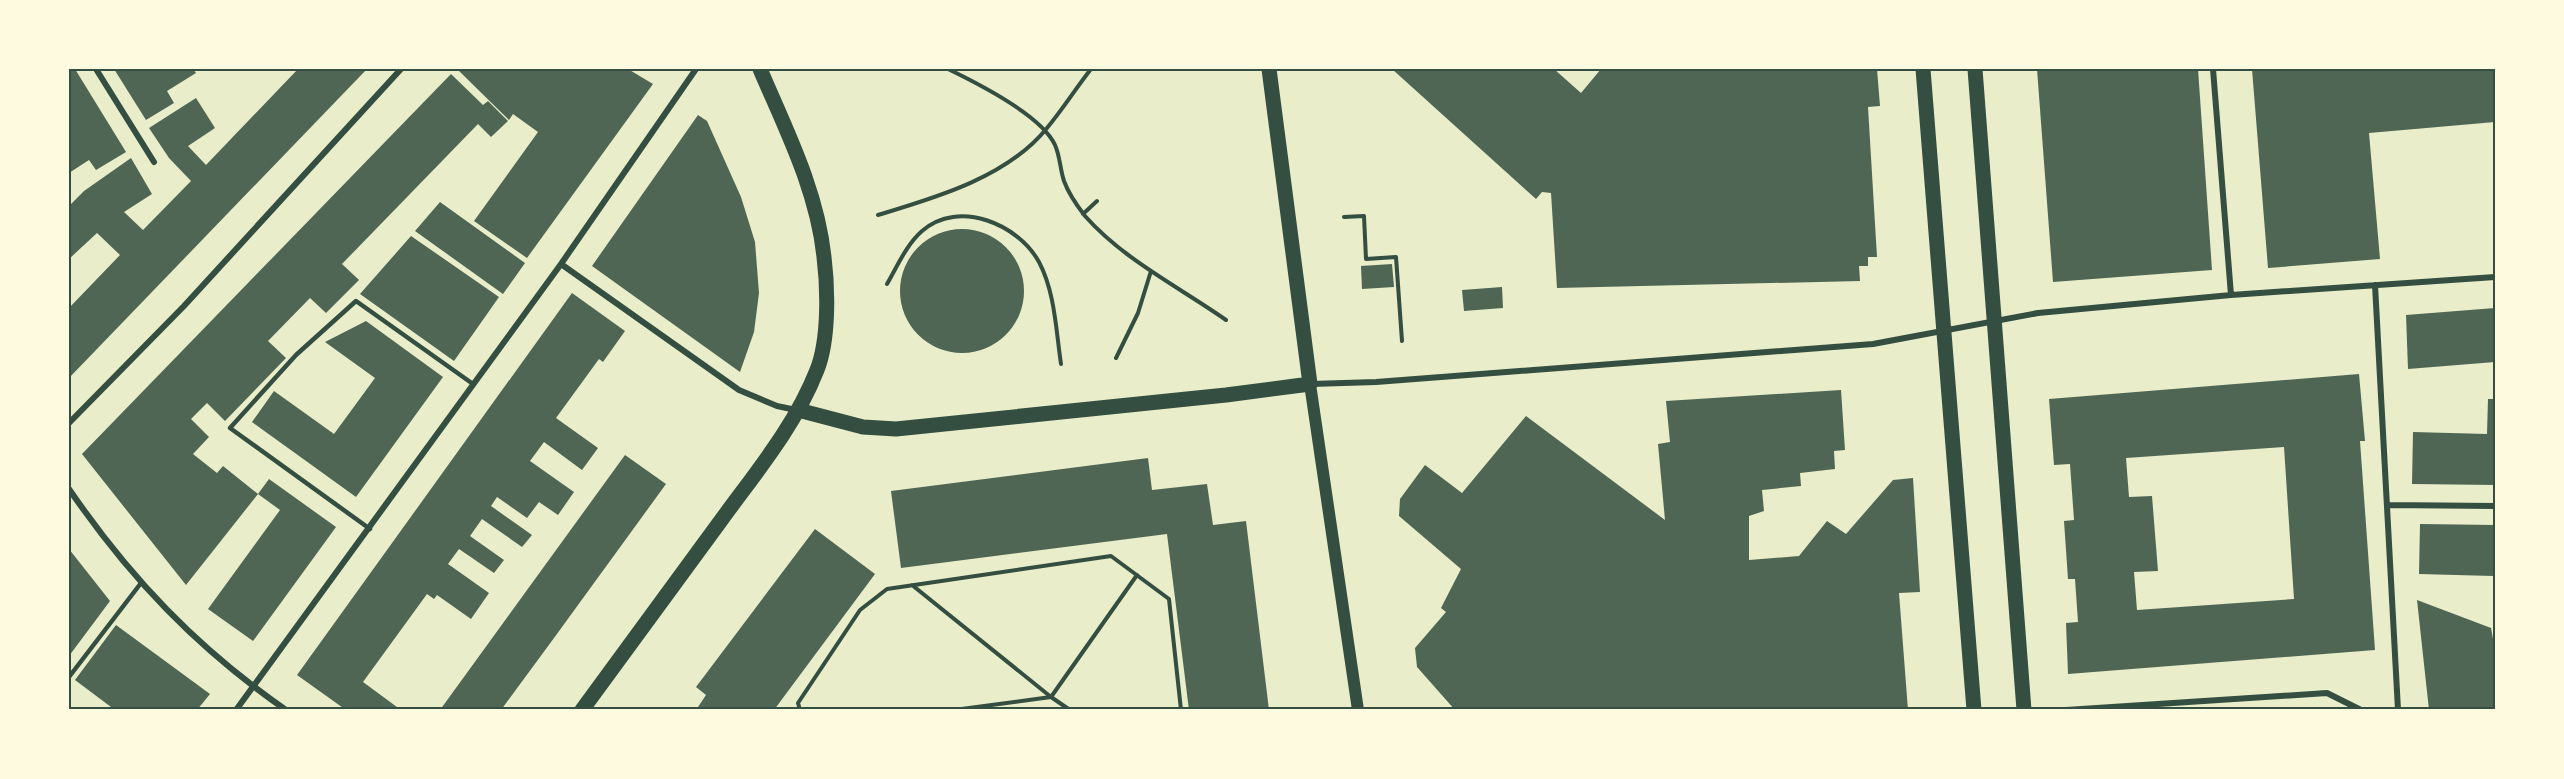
<svg xmlns="http://www.w3.org/2000/svg" width="2564" height="779" viewBox="0 0 2564 779" font-family="Manrope,sans-serif">
	<rect width="100%" height="100%" fill="#e9edc9"/>
	<!-- building -->
	<path fill="#4f6655" fill-rule="evenodd" d="M69,69H75L126,152L96,170L89,160L69,173Z
		M114,69H193L196,73L167,91L174,103L146,120Z
		M298,69H367L69,378V308L120,255L97,233L69,259V206L84,191L131,158L152,194L124,212L143,230L191,181L169,158L149,128L196,98L215,128L188,146L206,165Z
		M457,69H628L653,84L527,258L474,221L538,132L513,114L509,120Z
		M1392,69H1554L1581,93L1601,69H1877L1880,106L1868,107L1877,257H1868V266H1859L1860,281L1557,288L1551,193L1542,192L1536,199Z
		M2037,69H2198L2212,270L2053,282Z
		M2252,69H2495V122L2369,133L2380,259L2268,268Z
		M451,74L483,105L488,101L508,121L491,137L478,124L342,264L359,280L326,313L310,298L268,341L286,358L225,421L207,403L191,419L209,437L193,454L217,473L223,466L258,494L186,585L82,454Z
		M698,115L707,121L741,197L755,242L759,293L754,332L740,372L592,266Z
		M440,202L525,263L503,294L415,231Z
		M900 291a62 62 0 1 1 124 0a62 62 0 1 1-124 0Z
		M411,236L499,297L454,361L360,294Z
		M1392,264L1394,287L1362,289L1361,266Z
		M1502,287L1503,308L1464,311L1462,290Z
		M572,293L625,331L603,362L599,359L556,418L598,448L582,470L544,442L530,461L574,492L558,515L539,502L527,518L497,497L491,506L532,535L522,547L482,519L470,536L504,560L494,573L459,549L448,564L489,593L471,619L437,595L434,599L427,594L363,682L401,710H346L297,675Z
		M2495,308V362L2408,369L2406,315Z
		M366,321L443,377L356,497L252,422L274,391L334,434L375,378L325,342Z
		M2359,374L2365,441H2360L2375,650L2068,674L2066,623L2078,622L2075,579H2068L2064,521L2074,520L2070,464L2054,465L2049,399ZM2284,447L2294,599L2137,610L2134,572L2158,571L2152,496L2129,497L2126,458Z
		M1841,390L1845,450L1834,451L1835,469L1800,473L1801,486L1762,490L1764,511L1749,516V560L1799,556L1827,521L1846,534L1893,480L1913,478L1920,592L1899,593L1908,710H1455L1417,667L1415,648L1446,612L1441,608L1461,569L1399,516L1400,499L1425,465L1462,493L1526,416L1665,520L1658,444L1670,442L1666,401Z
		M2488,399H2495V485L2412,484L2413,432L2487,434Z
		M625,455L666,484L554,638L501,710H440Z
		M1148,458L1152,490L1207,484L1213,525L1246,521L1269,710H1189L1167,534L901,568L891,491Z
		M269,479L336,527L253,641L208,609L280,510L258,494Z
		M2420,524L2495,525V582H2493V576L2419,574Z
		M815,529L875,574L774,710H696L706,695L696,687Z
		M69,549L110,601L69,656Z
		M2417,600L2491,628L2495,650V710H2429Z
		M116,625L210,694L197,710H115L75,680Z"/>
	<g fill="none" stroke-linecap="round" stroke-linejoin="round">
		<!-- path -->
		<path stroke="#344e41" stroke-width="4" d="M948,69C977,83 1042,116 1055,145C1060,156 1060,169 1064,181C1068,192 1078,207 1085,216C1124,260 1179,287 1226,320
			M1083,214L1097,201
			M878,215C935,198 1008,177 1047,128C1063,109 1076,88 1091,69
			M1344,217L1364,216L1366,259L1396,257L1402,341
			M887,284C897,267 906,245 922,231C959,199 1018,224 1039,262C1055,292 1056,331 1061,364
			M1116,358L1138,313L1151,271
			M912,585L1051,697L1137,575
			M800,710L798,703L860,610L887,589L1111,556L1169,599L1181,710
			M954,710L1051,697L1070,710"/>
		<!-- service -->
		<path stroke="#344e41" stroke-width="4.5" d="M370,529L230,428L296,355L356,301L473,384
			M69,677L141,583"/>
		<!-- minor -->
		<path stroke="#344e41" stroke-width="6" d="M96,69L154,162
			M2213,69L2231,295
			M561,264L739,390L777,406L796,410
			M2375,285L2398,710
			M1311,384L1376,382L1873,344L2038,313L2231,295L2495,277
			M69,423L184,306L401,69
			M69,489C130,578 197,648 286,710
			M2387,505L2495,506
			M236,710L561,264L696,69
			M2066,710L2327,693L2361,710"/>
		<!-- secondary -->
		<path stroke="#344e41" stroke-width="12" d="M1310,384L1358,710"/>
		<!-- primary -->
		<path stroke="#344e41" stroke-width="15" d="M1923,69L1974,710
			M1975,69L2024,710
			M798,410L863,427L896,429L1226,395L1310,384L1269,69
			M582,710C629,646 675,583 722,519C757,471 795,426 817,370C829,340 828,289 824,257C817,190 786,130 760,69"/>
	</g>
	<!-- border -->
	<rect width="2564" height="779" fill="none" stroke="#fefae0" stroke-width="141"/>
	<rect x="70" y="70" width="2424" height="638" fill="none" stroke="#344e41" stroke-width="2"/>
</svg>
